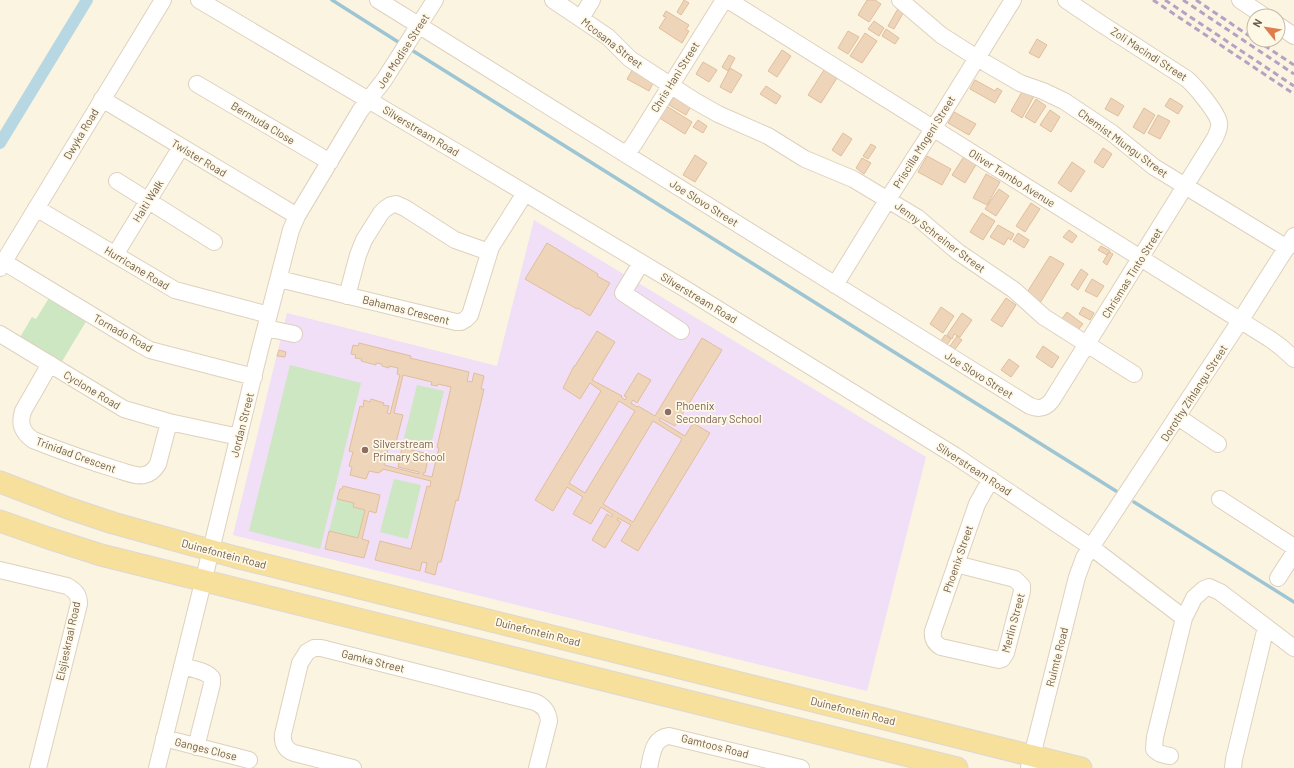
<svg xmlns="http://www.w3.org/2000/svg" width="1294" height="768" viewBox="0 0 1294 768" font-family="Barlow,sans-serif">
	<rect width="100%" height="100%" fill="#fbf4e1"/>
	<!-- education -->
	<path fill="#f1def7" d="M534,220L926,457L867,691L233,535L287,313L497,366Z"/>
	<!-- green -->
	<path fill="#cce7c1" d="M49,298L87,320L61,363L19,339L32,317L36,319Z
		M290,365L361,383L320,549L249,531Z
		M417,385L444,391L431,445L404,438Z
		M394,479L421,485L408,539L380,532Z
		M337,499L354,503L353,507L365,510L358,538L329,531Z"/>
	<g fill="none" stroke-linecap="round" stroke-linejoin="round">
		<!-- stream -->
		<path stroke="#9ec5d4" stroke-width="3.5" d="M332,0L403,45
			M410,49L1116,491
			M1134,502L1294,602"/>
		<!-- canal -->
		<path stroke="#b7d7e3" stroke-width="12" d="M0,143L87,0"/>
	</g>
	<!-- building -->
	<path fill="#eed5ba" stroke="#e0be9b" fill-rule="evenodd" d="M684,0L689,3L681,15L677,12Z
		M867,0H875L881,4L869,22L858,15Z
		M900,5L906,8L894,29L888,26Z
		M666,11L689,25L686,30L689,31L682,43L659,28L666,17L663,16Z
		M874,21L884,28L879,36L868,29Z
		M886,29L899,38L895,44L882,36Z
		M848,31L859,37L848,54L838,48Z
		M865,33L877,41L862,63L850,56Z
		M1037,39L1047,45L1039,58L1029,53Z
		M782,50L791,56L777,77L768,71Z
		M729,55L735,58L728,71L722,67Z
		M703,62L717,70L709,82L696,74Z
		M730,68L742,75L731,93L720,87Z
		M633,69L654,81L649,91L627,79Z
		M824,70L837,78L821,103L808,95Z
		M975,80L995,91L997,88L1002,91L995,103L970,89Z
		M766,86L781,96L776,104L760,94Z
		M1023,90L1034,96L1022,118L1011,111Z
		M675,94L692,104L686,115L669,105Z
		M1111,98L1124,106L1118,116L1105,109Z
		M1170,98L1183,106L1178,114L1165,106Z
		M1036,99L1046,106L1035,123L1025,117Z
		M665,105L692,122L685,134L658,117Z
		M1144,108L1155,115L1144,134L1133,127Z
		M1050,110L1060,117L1051,132L1040,125Z
		M954,112L976,124L969,135L948,123Z
		M1158,115L1170,121L1160,139L1148,133Z
		M698,120L707,126L703,133L693,127Z
		M843,133L852,139L841,156L832,150Z
		M871,144L876,147L868,159L863,156Z
		M1103,148L1112,154L1103,168L1094,162Z
		M695,155L707,163L695,182L683,175Z
		M965,155L977,163L965,183L952,175Z
		M927,156L951,169L942,185L918,172Z
		M862,158L871,163L864,174L856,168Z
		M1072,162L1085,171L1071,192L1058,183Z
		M986,174L1000,182L987,205L973,198Z
		M999,189L1009,196L996,216L985,209Z
		M1031,203L1040,209L1025,232L1016,226Z
		M982,213L995,221L983,240L970,232Z
		M998,225L1014,234L1011,240L1008,238L1004,245L990,237Z
		M1069,230L1077,236L1072,243L1063,237Z
		M1018,233L1029,240L1024,248L1013,241Z
		M547,243L598,274L597,276L610,283L590,316L578,308L577,309L525,279Z
		M1101,246L1110,251L1107,255L1098,250Z
		M1109,252L1113,254L1107,265L1103,262Z
		M1050,256L1064,264L1040,303L1026,294Z
		M1081,269L1088,274L1078,290L1071,285Z
		M1092,279L1104,286L1097,297L1085,291Z
		M1006,298L1016,305L1002,327L991,320Z
		M941,307L954,316L943,333L930,324Z
		M1083,307L1094,313L1090,320L1079,314Z
		M1067,312L1083,324L1077,331L1061,320Z
		M962,313L972,320L960,337L954,334L952,339L947,335Z
		M597,331L615,342L592,380L622,396L621,397L625,400L627,397L624,396L638,373L651,380L637,403L633,400L631,403L637,407L638,406L655,416L702,338L722,350L675,426L660,418L659,420L685,436L693,423L710,433L638,551L621,541L631,525L618,518L617,520L621,522L605,548L592,540L607,514L612,517L613,515L601,507L591,524L573,514L583,497L567,487L553,511L535,500L601,391L590,383L580,399L563,388L574,366H575ZM619,401L635,411L585,493L569,483ZM653,421L682,439L633,522L603,504Z
		M945,335L951,339L947,345L941,341Z
		M957,336L962,340L955,349L950,346Z
		M359,343L411,356L410,358L469,372L467,381L472,382L474,373L484,376L481,389H484L458,501L456,500L441,562H438L435,575L425,572L427,563L422,562L420,571L375,560L380,541L411,549L427,486L430,487L431,481L383,469L382,471H380L379,473L369,471L366,479L350,475L352,467L349,466L353,452L349,451L360,406L363,407L364,400L370,402L371,399L384,403L383,405L389,406L387,413L390,414L400,375L397,374L398,368L389,366V368L382,366V364L376,363V365L361,361L362,359L355,358L356,355L351,354L353,345L358,346ZM403,375L432,382L431,385L437,386L438,384L451,387L437,447L439,448L432,477L423,475V473H425L429,454L402,448L398,467L419,472V474L384,465L389,445L395,446L403,415L394,413Z
		M1043,346L1059,357L1052,368L1036,357Z
		M279,350L286,352L285,357L277,356Z
		M1009,359L1019,366L1011,377L1001,370Z
		M343,486L380,495L376,513L369,511L362,539L369,541L364,558L325,549L329,531L358,538L365,510L353,507L354,503L337,499L340,489H342Z"/>
	<g fill="none" stroke-linecap="round" stroke-linejoin="round">
		<!-- minor casing -->
		<g stroke="#ded1be" stroke-width="18">
			<path id="minor" d="M199,0L465,157L687,290L954,455L1091,547L1184,618
				M378,0L1030,406C1040,410 1046,408 1052,400L1215,138C1217,133 1220,128 1219,123C1218,113 1195,86 1187,79L1100,23L1066,0
				M553,0L608,37L630,59L647,70L695,101L718,114L768,136L805,159L853,179L918,218L958,252L1014,290L1044,317L1134,374
				M728,0L1270,339L1281,347L1294,359
				M900,0L941,35L977,58L1020,83L1043,91L1064,101L1112,133L1154,167L1287,248
				M1240,0L1264,16
				M581,18L592,0
				M1278,25L1294,36
				M197,84L330,162
				M102,99L297,216
				M626,154L634,144L724,0
				M117,181L214,242
				M36,208L175,290L269,315
				M115,255L181,147
				M4,262L141,345L150,350L254,377
				M641,263L623,293L681,331
				M0,268L163,0
				M279,279L456,322H461L466,319L470,315L491,247L525,193
				M835,285L888,199L933,129L1013,0
				M347,296L358,255L364,240L381,213L385,209L391,205L396,204L405,208L455,240L489,252
				M266,328L294,334
				M0,334L124,409L169,422L239,437
				M50,364L23,411C19,424 22,432 33,440C61,451 89,461 118,470C126,472 136,477 144,475C151,474 155,469 158,464L169,422
				M1178,417L1218,444
				M1220,499L1294,547
				M956,564L1015,579L1022,586V591L1006,653L1002,659L999,660L941,647C934,643 932,639 933,631L977,504L991,479
				M0,570L67,586C76,591 79,595 79,604L38,768
				M1278,578L1294,553
				M182,666C192,669 205,670 212,678V684L196,747
				M164,738L249,760
				M1170,756C1164,755 1158,754 1154,749L1155,737L1184,618L1194,598L1204,589L1209,587L1220,592L1294,648
				M157,768L211,550L260,349L291,230L297,216L360,111L384,80L435,0
				M353,768L294,753C285,750 282,743 283,734L300,663L307,652L314,648H321L535,702C544,706 548,711 549,721L537,768
				M649,768C652,754 653,738 669,736L801,768
				M1029,768L1077,577L1084,558L1240,321L1294,236
				M1233,768L1234,759L1266,627"/>
		</g>
		<!-- major casing -->
		<g stroke="#ddd8d4" stroke-width="23">
			<path id="major" d="M0,482L68,508L113,523L235,557L1081,768
				M0,521L48,538L101,555L957,768"/>
		</g>
		<!-- minor -->
		<use href="#minor" stroke="#fff" stroke-width="16"/>
		<!-- major -->
		<use href="#major" stroke="#f6e09c" stroke-width="21"/>
		<!-- rail -->
		<path stroke="#b7a1c2" stroke-width="3" stroke-dasharray="6 4" stroke-linecap="butt" d="M1153,0L1294,94
			M1165,0L1294,86
			M1183,0L1294,74
			M1196,0L1254,39
			M1256,40L1294,65"/>
	</g>
	<!-- markers -->
	<g fill="#8d6e63" stroke="#fef8e7" stroke-width="1.5">
		<circle cx="668" cy="412" r="4"/>
		<circle cx="365" cy="450" r="4"/>
	</g>
	<g text-anchor="middle" stroke-width="3.5" stroke-linejoin="round" paint-order="stroke">
		<!-- street labels -->
		<g font-size="11" fill="#705c4a" stroke="#fef8e7">
			<text transform="translate(612 43) rotate(38)" y="4">Mcosana Street</text>
			<text transform="translate(403 51) rotate(-57)" y="4">Joe Modise Street</text>
			<text transform="translate(1149 54) rotate(33)" y="4">Zoli Macindi Street</text>
			<text transform="translate(675 77) rotate(-58)" y="4">Chris Hani Street</text>
			<text transform="translate(263 123) rotate(31)" y="4">Bermuda Close</text>
			<text transform="translate(421 131) rotate(31)" y="4">Silverstream Road</text>
			<text transform="translate(81 134) rotate(-59)" y="4">Dwyka Road</text>
			<text transform="translate(924 142) rotate(-58)" y="4">Priscilla Mngeni Street</text>
			<text transform="translate(1123 143) rotate(36)" y="4">Chemist Mlungu Street</text>
			<text transform="translate(199 158) rotate(31)" y="4">Twister Road</text>
			<text transform="translate(1012 178) rotate(32)" y="4">Oliver Tambo Avenue</text>
			<text transform="translate(148 201) rotate(-58)" y="4">Haiti Walk</text>
			<text transform="translate(704 203) rotate(32)" y="4">Joe Slovo Street</text>
			<text transform="translate(940 237) rotate(37)" y="4">Jenny Schreiner Street</text>
			<text transform="translate(137 268) rotate(31)" y="4">Hurricane Road</text>
			<text transform="translate(1132 273) rotate(-58)" y="4">Chrismas Tinto Street</text>
			<text transform="translate(699 298) rotate(31)" y="4">Silverstream Road</text>
			<text transform="translate(406 310) rotate(14)" y="4">Bahamas Crescent</text>
			<text transform="translate(123 333) rotate(29)" y="4">Tornado Road</text>
			<text transform="translate(979 375) rotate(32)" y="4">Joe Slovo Street</text>
			<text transform="translate(92 390) rotate(31)" y="4">Cyclone Road</text>
			<text transform="translate(1194 393) rotate(-57)" y="4">Dorothy Zihlangu Street</text>
			<text transform="translate(242 425) rotate(-76)" y="4">Jordan Street</text>
			<text transform="translate(76 455) rotate(20)" y="4">Trinidad Crescent</text>
			<text transform="translate(974 469) rotate(33)" y="4">Silverstream Road</text>
			<text transform="translate(224 554) rotate(15)" y="4">Duinefontein Road</text>
			<text transform="translate(958 559) rotate(-71)" y="4">Phoenix Street</text>
			<text transform="translate(1013 623) rotate(-75)" y="4">Merlin Street</text>
			<text transform="translate(538 632) rotate(14)" y="4">Duinefontein Road</text>
			<text transform="translate(68 641) rotate(-78)" y="4">Elsjieskraal Road</text>
			<text transform="translate(1057 657) rotate(-76)" y="4">Ruimte Road</text>
			<text transform="translate(373 661) rotate(14)" y="4">Gamka Street</text>
			<text transform="translate(853 711) rotate(14)" y="4">Duinefontein Road</text>
			<text transform="translate(715 746) rotate(14)" y="4">Gamtoos Road</text>
			<text transform="translate(206 749) rotate(14)" y="4">Ganges Close</text>
		</g>
		<!-- education labels -->
		<g font-size="11" fill="#785e54" stroke="#fef8e7" text-anchor="start">
			<text x="676" y="410">Phoenix<tspan x="676" dy="13">Secondary School</tspan></text>
			<text x="373" y="448">Silverstream<tspan x="373" dy="13">Primary School</tspan></text>
		</g>
	</g>
	<!-- north arrow -->
	<g transform="translate(1266 28) rotate(300)"><circle r="19" fill="#fef8e7" stroke="#c5baa8"/>
	<path d="M0-3L7 15L0 10L-7 15Z" fill="#df7e4c"/>
	<text y="-6" font-size="11" font-weight="bold" text-anchor="middle" fill="#705c4a">N</text>
	</g>
</svg>
